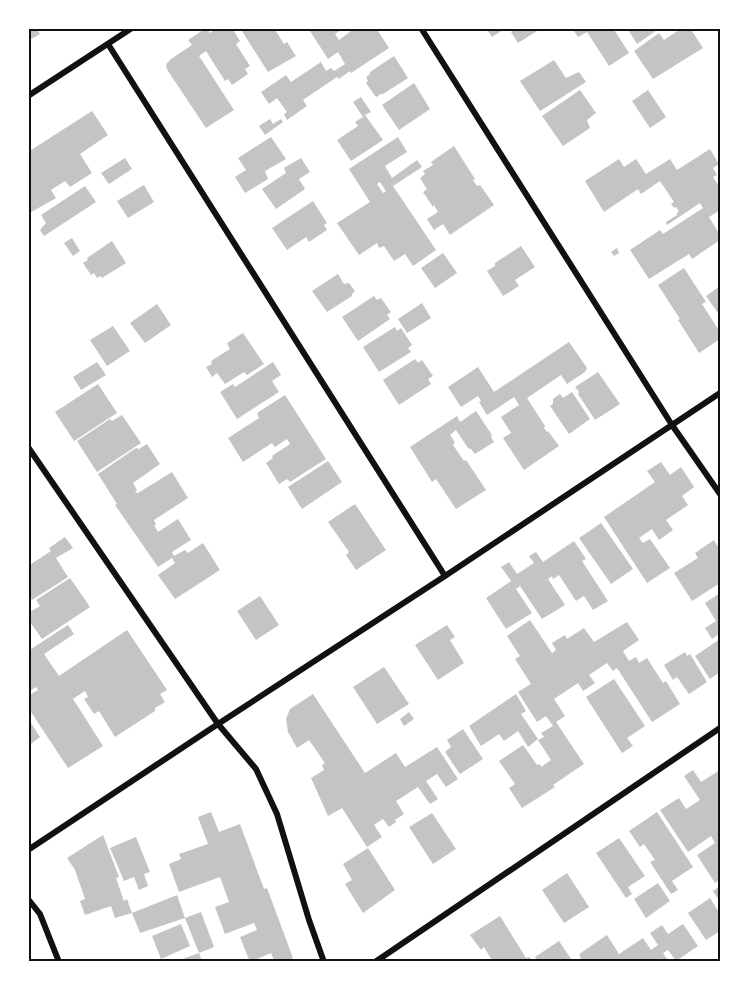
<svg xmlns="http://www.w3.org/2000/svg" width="749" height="990" viewBox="0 0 749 990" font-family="Helvetica,sans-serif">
	<rect width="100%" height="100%" fill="#fff"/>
	<!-- building -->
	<path fill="#c4c4c4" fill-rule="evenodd" d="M28,28H36L40,34L28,41Z
		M206,28L210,33L217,28H232L240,41L236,44L250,66L245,69L248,74L232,85L228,79L225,81L206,51L199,56L234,110L206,128L168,71L166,66L167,63L171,59L192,45L188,40Z
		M240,28H274L284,44L287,42L296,56L268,72Z
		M311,28H344L335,34L339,40L355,28H376L389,48L351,73L350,71L339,79L337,77L303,100L307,106L287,120L284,114L287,112L277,98L269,104L261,92L286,75L291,82L321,62L326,71L331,68L334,71L345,64L338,52L328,59L310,31Z
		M486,28H506L492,37Z
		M516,28H542L518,43L511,32Z
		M572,28H613L629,53L609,66L587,32L578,37Z
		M627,28H660L637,44Z
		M682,28H690L703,48L653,79L634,51L659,33L664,40Z
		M394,56L408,78L383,94H381L376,97L366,83L368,81L366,77L369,75L370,72Z
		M554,60L566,78L579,72L586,82L540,111L520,81Z
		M414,83L430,109L399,130L382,105Z
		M580,90L596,113L587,120L590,128L563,146L542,116Z
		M648,90L666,117L650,128L632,101Z
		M361,97L371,112L365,115L383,140L351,161L337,140L358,126L355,122L363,117L353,102Z
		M92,111L108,135L80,154L92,173L70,187L65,181L51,190L56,198L28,214V152Z
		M270,119L273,124L281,119L283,122L265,135L259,126Z
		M271,137L286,159L265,171L268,179L245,193L235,177L246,170L238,158Z
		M398,137L407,152L385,166L392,178L417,160L422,167L393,186L436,250L413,266L405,254L394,261L384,246L379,248L377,243L359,255L337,223L370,202L349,169ZM380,182L386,191L383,193L377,184Z
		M454,146L475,179L473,180L477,186L480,185L494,205L450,235L443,224L434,230L427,219L438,212L434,205L433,207L423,192L427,189L420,178L425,174L423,171L433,165L431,162Z
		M710,149L719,164L713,168L717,175L713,177L720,188L719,191L720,193V210L709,217L720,235V240L692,259L689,254L649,279L630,250L660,230L663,234L703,208L700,203L667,225L666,222L677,215V213L679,211L676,207L674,208L671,204L674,202L660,181L641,194L638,189L604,212L585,181L619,159L624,167L636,159L646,174L670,159L677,170Z
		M125,158L132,169L109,184L101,173Z
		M301,158L310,172L299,179L305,189L276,209L262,189L286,173L284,168Z
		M144,185L154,202L128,218L117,201Z
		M85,186L96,202L44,236L40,230L46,223L41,215Z
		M313,201L327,223L324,225L327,230L309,242L306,237L287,250L272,228Z
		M72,238L80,251L73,256L64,243Z
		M112,241L126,263L102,278L100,276L97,278L94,273L91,275L83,263L88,260L87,258Z
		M521,246L535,267L515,280L519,286L503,296L487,271L495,266V263Z
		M617,248L619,253L614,256L611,252Z
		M443,253L457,273L435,288L421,268Z
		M684,268L706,302L702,304L720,332V339L699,353L678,320L680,319L658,285Z
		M338,274L344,284L349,283L355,291L352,294V296L327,312L312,291Z
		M720,286V316L706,296Z
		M374,296L377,300L381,298L391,312L387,315L390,319L358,341L342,317Z
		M422,303L431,318L407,333L398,319Z
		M157,304L171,325L145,343L130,323Z
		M113,326L130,351L107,366L90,340Z
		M395,327L397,331L401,328L412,345L408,348L411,352L379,372L363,347Z
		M243,333L264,364L247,375L244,372L225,384L217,373L212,377L206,367L212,364L211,361L230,349L227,343Z
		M569,342L587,368L585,372L567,384L561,375L527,398L545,426L544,428L547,432L548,431L559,446L524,470L503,438L511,433L501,417L519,405L514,397L487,415L479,402L481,401L478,396L461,407L448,387L478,367L494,392Z
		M415,359L418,363L422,360L433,376L428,379L431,384L399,405L383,380Z
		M97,362L106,375L81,390L73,377Z
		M273,362L281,375L272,381L279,392L237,419L220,392L233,384L235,387Z
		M598,372L620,404L595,420L578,394L579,392L575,387Z
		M98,384L117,413L74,441L55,412Z
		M572,392L590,419L569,434L550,406L553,404V399L560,394L563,398Z
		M285,395L326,459L290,482L287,479L279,484L266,463L273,458L272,456L290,444L287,439L275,447L272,443L243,462L228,438L259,418L257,413Z
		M476,411L492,435L491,437L494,442L475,454L471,449L468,448L456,430L450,435L455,442L453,445L464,461L466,460L486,490L456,509L436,479L432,482L410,447L457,416L460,422Z
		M122,415L141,443L97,472L77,441L110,419L112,421Z
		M147,444L160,464L133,483L137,490L135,492L138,493L172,472L188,498L154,520L156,525H154L158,532L178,519L191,540L172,552L174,556L185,550L188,553L203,543L220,570L175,599L158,575L175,563L172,558L158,567L115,505L117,504L98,474L136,448L139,449Z
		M328,461L342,482L302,509L288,487Z
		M661,462L670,475L681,467L694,487L682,496L688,505L666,520L673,530L659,540L652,529L639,538L643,543L650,539L670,568L647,583L604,517L655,482L647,471Z
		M355,504L386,550L356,570L346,555L349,552L328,522Z
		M601,523L633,569L611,584L579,538Z
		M65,537L73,548L56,558L68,577L32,600L28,594V566L51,551L49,548Z
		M714,540L720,550V583L692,601L674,573L698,558L695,553Z
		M574,541L586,559L582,561L608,601L593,610L584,596L576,601L559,575L553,579L552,576L548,579L565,605L542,619L520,586L516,589L532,613L506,629L486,598L511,581L501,567L509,562L517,574L534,563L529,556L536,552L543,562Z
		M70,578L90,607L42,639L28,619V613L40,606L36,600Z
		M720,593V633L712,639L705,628L716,621L705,603Z
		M260,596L279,625L256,640L237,611Z
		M530,620L552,653L556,650L552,643L565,635L567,639L584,628L594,642L627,622L639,640L623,651L629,661L636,657L639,663L647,658L663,683L666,681L680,704L652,722L617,668L613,671L607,663L589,675L595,683L583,691L578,683L554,699L565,716L556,722L584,764L553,785L555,787L522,808L509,788L515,784L499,761L523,745L537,765L540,764L541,767L551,760L538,740L544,737L541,733L553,726L546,716L537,722L518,692L531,684L515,659L520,656L507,636Z
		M68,625L74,634L44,654L59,676L127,630L167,690L160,694L165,702L155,708V711L115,737L99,711L94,714L84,699L88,697L85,691L73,699L103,746L68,768L31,712L28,714V696L38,690L36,687L28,692V651Z
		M447,625L455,637L450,640L464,663L438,680L415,645Z
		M720,639V672L710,679L695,656Z
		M685,652L687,656L690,654L707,682L689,694L677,677L673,680L664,665Z
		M384,667L409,704L377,724L353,687Z
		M614,679L645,726L627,738L633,746L622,753L586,697Z
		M313,694L365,773L396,753L405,767L437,747L458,779L446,787L437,774L426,781L438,799L430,804L418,787L396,801L404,814L395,820L396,822L389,827L383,819L374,825L382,837L367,847L342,808L328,816L311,778L324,770L322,765L325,763L309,740L297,748L288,732L286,719L290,709Z
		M516,694L526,711L521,714L538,739L528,747L518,731L504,741L499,734L481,746L469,726Z
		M409,712L414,719L404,726L400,719Z
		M31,723L40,737L28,746V724Z
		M463,729L483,759L460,774L445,752L451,747L447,740Z
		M693,770L701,782L720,770V873L719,874L720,879L715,883L697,855L715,843L711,836L688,852L660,810L679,798L686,809L700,800L684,776Z
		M211,812L219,832L240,824L264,889L267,888L293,958L285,962H275L271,953L250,962L240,937L257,930L254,923L225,934L215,907L229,902L220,877L179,892L169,864L181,859L179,854L208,844L198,817Z
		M657,812L693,867L672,881L678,890L671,894L650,862L655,860L644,844L640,847L629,831Z
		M432,813L456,849L433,864L409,827Z
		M103,835L119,877L116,878L124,901L127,899L132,913L115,918L111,906L85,915L80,901L85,899L75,870L67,858Z
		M136,837L150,872L144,874L148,886L139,890L134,877L124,881L110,848Z
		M619,838L645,876L628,887L632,894L626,898L596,853Z
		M368,848L395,890L363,913L345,884L352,880L343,864Z
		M567,873L589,907L564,923L542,890Z
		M658,883L670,901L646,918L634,899Z
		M720,886V902L713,891Z
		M177,895L185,918L140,933L132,913Z
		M710,898L720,914V931L706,940L688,913Z
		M201,912L214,947L199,953L185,918Z
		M500,916L526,958L529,957L532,962H493L484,947L481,950L470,935Z
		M181,924L190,946L161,959L152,936Z
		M683,924L698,946L676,961L668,950L663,953L669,962H579L578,960L581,958L579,954L607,935L619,954L643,938L651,950L658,945L650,933L662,925L668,934Z
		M559,941L573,962H539L535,957Z
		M199,953L202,962H177V961Z"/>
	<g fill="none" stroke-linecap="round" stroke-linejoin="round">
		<!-- minor -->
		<path stroke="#111" stroke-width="6" d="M421,28L672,425L720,494
			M108,44L445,576
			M28,96L132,28
			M28,447L218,724L256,769L277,814L309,920L324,962
			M28,850L218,724L445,576L720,393
			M28,899L40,914L59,962
			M375,962L720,728"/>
	</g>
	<!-- border -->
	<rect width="749" height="990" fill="none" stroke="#ffffff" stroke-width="60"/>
	<rect x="30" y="30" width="689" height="930" fill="none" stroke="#111" stroke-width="2"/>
</svg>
